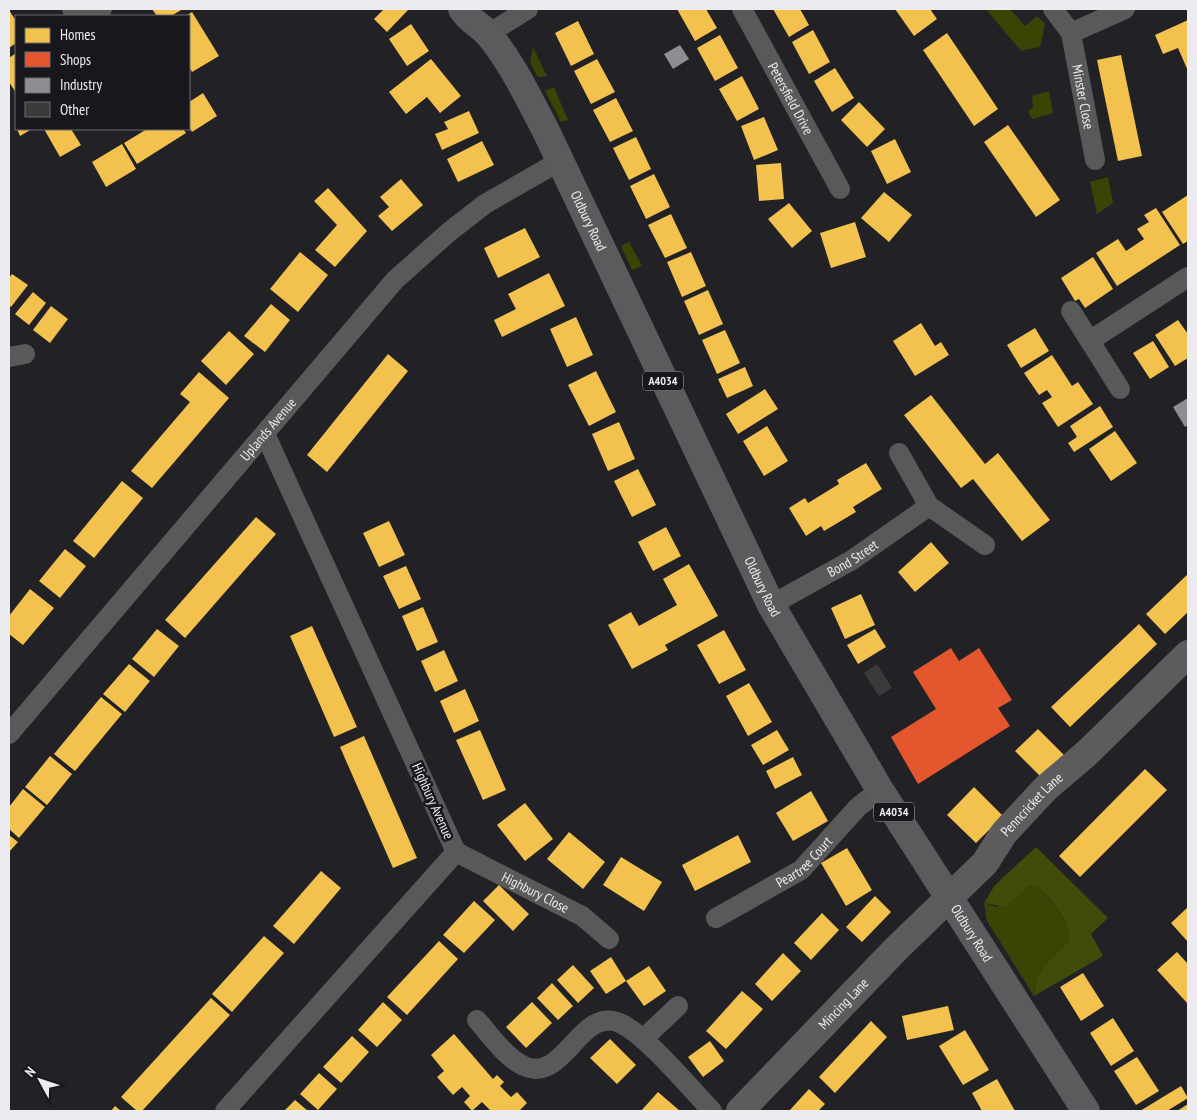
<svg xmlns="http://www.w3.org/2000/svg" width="1197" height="1120" viewBox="0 0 1197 1120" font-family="'PT Sans Narrow',sans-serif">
	<rect width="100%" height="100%" fill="#222226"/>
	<!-- green -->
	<path fill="#394505" d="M986,9H1010L1025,26L1037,16L1045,24L1040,47L1021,51Z
		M533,47L547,76L538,77L530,62Z
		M554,87L568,120L561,122L545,91Z
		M1049,91L1053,113L1032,119L1028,111L1033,108L1032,96Z
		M1108,177L1113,203L1097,214L1090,182Z
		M629,242L642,266L632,270L621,246Z
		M1036,886C1051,899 1070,920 1069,940C1051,962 1037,964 1034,996L987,921L984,903L996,907L1013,900L1028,887Z"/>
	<!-- forest -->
	<path fill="#404c0a" d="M1036,847L1108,918L1091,934L1103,956L1034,996C1037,964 1051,962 1069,940C1070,920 1051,898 1036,886L1028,887L1005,907L984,903L995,885Z"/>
	<!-- homes -->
	<path fill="#f2c14e" d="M152,9H183L171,16H157Z
		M384,9H407L408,10L387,32L374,19Z
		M677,9H706L717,28L695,41Z
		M773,9H800L809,25L789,37Z
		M895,9H930L937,19L914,36Z
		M9,10L16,21V43L9,48Z
		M192,12L219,56L192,72L189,66V16H186Z
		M1188,20V71L1178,48L1163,54L1155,35Z
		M578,21L594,54L571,66L555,33Z
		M411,24L429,51L407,66L389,39Z
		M813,30L830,62L809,74L792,42Z
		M947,33L998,109L974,126L923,50Z
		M720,35L738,68L715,81L697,48Z
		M16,53V93L9,82V58Z
		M1121,55L1142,156L1118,161L1097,60Z
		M431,59L461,96L440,113L427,97L406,114L389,92Z
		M597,59L615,92L591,104L574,71Z
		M835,68L854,98L832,112L814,81Z
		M742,76L759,109L737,121L719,89Z
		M203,93L217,116L192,132L189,127V102Z
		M616,98L633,131L610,142L593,110Z
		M859,102L885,129L867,147L841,120Z
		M469,111L479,133L442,150L435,134L448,129L444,122Z
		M764,117L778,150L754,160L741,126Z
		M1008,125L1060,200L1036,217L984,142Z
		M17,129H32L20,136Z
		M44,129H71L81,145L60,157Z
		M147,129H183L186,133L137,164L124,143Z
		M636,137L651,169L629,180L613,148Z
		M895,139L911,172L887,184L871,151Z
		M482,141L494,165L458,182L447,159Z
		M122,144L136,169L106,187L92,162Z
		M781,163L784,199L759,201L756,165Z
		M654,174L670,207L646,219L630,186Z
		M401,179L423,205L392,231L378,216L389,207L380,197Z
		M328,188L367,231L335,267L315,250L337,225L314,201Z
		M884,192L912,215L889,242L861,218Z
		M1188,195V241L1183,244L1162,212Z
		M789,203L812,231L792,248L768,219Z
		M1156,208L1180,245L1117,286L1096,253L1118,239L1126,251L1144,239L1137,229L1149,222L1144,215Z
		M671,214L687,248L665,258L648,225Z
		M855,222L866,257L831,268L820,233Z
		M525,228L540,257L498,278L484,248Z
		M300,252L328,275L298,312L270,289Z
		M691,252L706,286L682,297L667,262Z
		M1093,257L1113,289L1085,308L1079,299L1075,301L1061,278Z
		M549,273L565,306L502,337L494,320L516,309L508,294Z
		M12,274L28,285L11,307L9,305V278Z
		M708,290L723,324L699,335L684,301Z
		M33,292L46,303L29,325L15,314Z
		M271,304L290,320L265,352L244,336Z
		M51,306L68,319L50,343L33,330Z
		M576,317L593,355L567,367L550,329Z
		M1178,320L1188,334V358L1175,366L1155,335Z
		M921,323L935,346L941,342L949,355L915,376L893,341Z
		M1035,328L1049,351L1021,368L1007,345Z
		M725,330L740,363L717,374L702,340Z
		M229,331L254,354L226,385L201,361Z
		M1153,341L1169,367L1150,379L1133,353Z
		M388,354L408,371L327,472L307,455Z
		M1052,355L1072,386L1078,382L1093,404L1058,427L1042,403L1052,397L1047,390L1039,395L1024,373Z
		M745,367L753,386L727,398L718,379Z
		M596,371L616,412L589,426L568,385Z
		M199,372L229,398L152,488L131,471L190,402L180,394Z
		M765,389L778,409L738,434L726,414Z
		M931,395L985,464L998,453L1050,520L1022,541L973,479L961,488L904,415Z
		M1100,406L1113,427L1074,452L1068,443L1077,437L1070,426Z
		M619,422L635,459L608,471L592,434Z
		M767,426L788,461L764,476L743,441Z
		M1115,431L1137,463L1111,481L1089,449Z
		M866,463L882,489L853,507L856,512L824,531L821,526L806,536L789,508L805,498L808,503L839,484L837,480Z
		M638,469L656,505L632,517L614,481Z
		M122,481L143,498L94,558L73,541Z
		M256,517L276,534L185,638L165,620Z
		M389,521L405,555L379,567L363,533Z
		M666,527L681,556L653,571L638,542Z
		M931,542L949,563L915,592L898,572Z
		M65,549L86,566L60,598L39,581Z
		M689,564L718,616L665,645L668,650L632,669L608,625L631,612L639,626L677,605L663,579Z
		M406,566L421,599L399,609L383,576Z
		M1188,574V612L1165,634L1146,614Z
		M30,589L54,608L23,645L9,634V616Z
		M861,594L875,625L845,639L831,608Z
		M423,607L438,642L417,651L402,616Z
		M1139,624L1157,644L1070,727L1051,707Z
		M312,626L357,727L334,737L290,636Z
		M157,629L179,646L154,677L132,659Z
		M875,629L886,647L858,664L847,645Z
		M724,630L746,670L719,684L697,645Z
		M444,650L458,681L435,692L421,661Z
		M129,664L150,681L125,712L103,694Z
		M749,683L772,722L748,736L726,696Z
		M465,689L479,721L454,733L440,701Z
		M101,697L122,714L75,771L54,754Z
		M1038,729L1065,756L1042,778L1015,751Z
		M480,730L506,790L483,800L456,740Z
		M777,730L789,750L763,765L751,745Z
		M364,736L417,858L393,868L340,747Z
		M50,756L72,774L47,805L25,787Z
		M793,757L802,775L775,789L766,771Z
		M1145,769L1167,790L1080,877L1059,856Z
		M974,787L1003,816L976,843L947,815Z
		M23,789L45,807L19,838L9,829V807Z
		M811,791L828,821L793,841L776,813Z
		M525,803L553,839L525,861L497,825Z
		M569,832L605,862L583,889L547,859Z
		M9,835L18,842L9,852Z
		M738,835L751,862L695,891L682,865Z
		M847,848L872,890L846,906L821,863Z
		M621,857L662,882L644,911L603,885Z
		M321,871L341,888L294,944L273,926Z
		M499,885L529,914L513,931L483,901Z
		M875,896L891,912L862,942L846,927Z
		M474,901L495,920L464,953L443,935Z
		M1188,907V942L1171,923Z
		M822,913L839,930L811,960L794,943Z
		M264,936L284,953L232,1012L212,994Z
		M439,941L458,959L407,1015L387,997Z
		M1177,952L1188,964V1004L1157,970Z
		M783,953L801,971L772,1001L755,984Z
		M611,957L626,981L606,994L590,971Z
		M573,965L594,988L578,1003L557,980Z
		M649,966L666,991L644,1006L626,981Z
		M1083,973L1104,1006L1081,1021L1060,987Z
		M552,983L573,1006L558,1020L537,998Z
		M742,991L763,1009L726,1049L706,1031Z
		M211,998L230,1015L142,1111H137L121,1097Z
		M383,1002L402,1020L377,1047L358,1030Z
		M532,1002L552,1023L526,1048L506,1027Z
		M948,1006L954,1030L907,1040L902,1016Z
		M1113,1018L1134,1051L1111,1066L1090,1033Z
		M871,1021L887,1037L835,1093L819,1077Z
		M965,1030L989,1070L963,1085L939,1046Z
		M454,1034L493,1079L497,1075L504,1082L500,1086L511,1097L517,1092L527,1103L519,1111H491L482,1102L472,1111L464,1102L470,1096L462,1087L453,1095L437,1077L444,1071L431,1055Z
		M352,1036L369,1052L341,1083L323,1067Z
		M610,1039L636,1065L617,1084L590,1058Z
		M710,1041L724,1061L703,1077L688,1057Z
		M1137,1057L1159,1091L1136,1105L1114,1071Z
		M319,1073L337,1089L318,1110L300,1094Z
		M997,1079L1015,1111H982L972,1093Z
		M1181,1086L1188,1098L1167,1111H1140Z
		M809,1089L825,1104L818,1111H789Z
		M658,1092L680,1111H641Z
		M295,1100L308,1111H284Z
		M1188,1104V1111H1177Z
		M115,1106L121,1111H111Z"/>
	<!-- shops -->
	<path fill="#e4572e" d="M951,648L959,661L979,648L1012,700L998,708L1010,726L918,784L891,737L936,709L913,672Z"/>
	<!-- industry -->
	<path fill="#8d8d92" d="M680,45L689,59L673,69L664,54Z
		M1188,398V425L1185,427L1173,407Z"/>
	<!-- building -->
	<path fill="#3b393a" d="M877,664L892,688L879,696L864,673Z"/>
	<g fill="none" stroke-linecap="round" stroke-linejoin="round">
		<!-- street -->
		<g stroke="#59595a" stroke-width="20">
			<path d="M72,9L76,16"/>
			<path id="s1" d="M742,9L840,189"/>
			<path id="s2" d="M1053,9L1071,33L1095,160"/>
			<path d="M89,16L102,9"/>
			<path d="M1071,33L1125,9"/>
			<path d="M488,34L528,9"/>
			<path d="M1071,311L1120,389"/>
			<path d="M1091,340L1188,277"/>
			<path d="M9,357L25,354"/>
			<path d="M899,453L929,506L985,545"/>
			<path id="s3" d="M771,605L852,560L929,506"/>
			<path id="s4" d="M9,734L395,280L449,232L485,204L560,161"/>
			<path id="s5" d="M456,852L582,916L609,939"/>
			<path id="s6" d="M716,918L801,870L858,807L880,790"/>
			<path d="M477,1020C490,1035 503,1054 520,1064C564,1090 579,1002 622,1024C649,1038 690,1088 712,1111"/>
			<path d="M643,1039L678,1006"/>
			<path d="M225,1111L456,852L265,434"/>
		</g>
		<!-- secondary -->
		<path stroke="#5d5c5d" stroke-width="28" id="s7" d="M740,1111L896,949L985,863L1004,833L1046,788L1087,753L1188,654"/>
		<!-- primary -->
		<path stroke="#5b5a5c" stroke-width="28" id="s8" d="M462,9C471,23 480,24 489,35C512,63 528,97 545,129L771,605L880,790L1086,1111"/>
	</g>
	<g text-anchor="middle" stroke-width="5" stroke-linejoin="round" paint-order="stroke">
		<!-- shield labels -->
		<g fill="#18171d" stroke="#acacb1" stroke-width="1">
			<rect x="643" y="371.5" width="40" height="19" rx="4"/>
			<rect x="874" y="802.5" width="40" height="19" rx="4"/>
		</g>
		<g font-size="12" font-weight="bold" fill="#ececf0">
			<text x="663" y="385">A4034</text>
			<text x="894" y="816">A4034</text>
		</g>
		<!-- street labels -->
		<g font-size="14" fill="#ececf0" stroke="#18171d">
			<text dy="5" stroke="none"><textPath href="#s2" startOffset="95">Minster Close</textPath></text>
			<text dy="5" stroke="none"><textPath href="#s1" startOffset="102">Petersfield Drive</textPath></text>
			<text dy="5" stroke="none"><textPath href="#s8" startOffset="249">Oldbury Road</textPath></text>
			<text dy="5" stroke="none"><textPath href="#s4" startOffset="400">Uplands Avenue</textPath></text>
			<text dy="5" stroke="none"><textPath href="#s3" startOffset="94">Bond Street</textPath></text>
			<text dy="5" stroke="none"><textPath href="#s8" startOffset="654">Oldbury Road</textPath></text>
			<text transform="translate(433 801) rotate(66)" y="5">Highbury Avenue</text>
			<text dy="5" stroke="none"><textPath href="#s7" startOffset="424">Penncricket Lane</textPath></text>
			<text dy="5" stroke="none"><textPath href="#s6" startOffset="105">Peartree Court</textPath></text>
			<text dy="5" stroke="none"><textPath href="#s5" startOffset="89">Highbury Close</textPath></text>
			<text dy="5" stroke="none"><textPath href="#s8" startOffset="1059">Oldbury Road</textPath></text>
			<text dy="5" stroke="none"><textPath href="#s7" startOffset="149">Mincing Lane</textPath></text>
		</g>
	</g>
	<!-- border -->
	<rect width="1197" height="1120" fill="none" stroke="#ececf0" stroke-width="20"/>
	<!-- legend -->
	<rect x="15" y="15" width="175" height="115" fill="#18171d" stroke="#6d6c71"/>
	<rect x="25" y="28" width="25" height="15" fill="#f2c14e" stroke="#6d6c71"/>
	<text x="60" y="40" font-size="15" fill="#ececf0">Homes</text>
	<rect x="25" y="52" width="25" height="15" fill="#e4572e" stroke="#6d6c71"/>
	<text x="60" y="65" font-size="15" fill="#ececf0">Shops</text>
	<rect x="25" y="78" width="25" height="15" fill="#8d8d92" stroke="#6d6c71"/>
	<text x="60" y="90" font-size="15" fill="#ececf0">Industry</text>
	<rect x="25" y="102" width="25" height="15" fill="#3b393a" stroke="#6d6c71"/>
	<text x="60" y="115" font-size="15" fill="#ececf0">Other</text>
	<!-- north arrow -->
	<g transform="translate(40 1080) rotate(310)" stroke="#18171d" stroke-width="4" paint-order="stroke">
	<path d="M0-4L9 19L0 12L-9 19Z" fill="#ececf0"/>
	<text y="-8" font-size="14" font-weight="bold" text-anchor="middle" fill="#ececf0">N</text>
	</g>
</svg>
